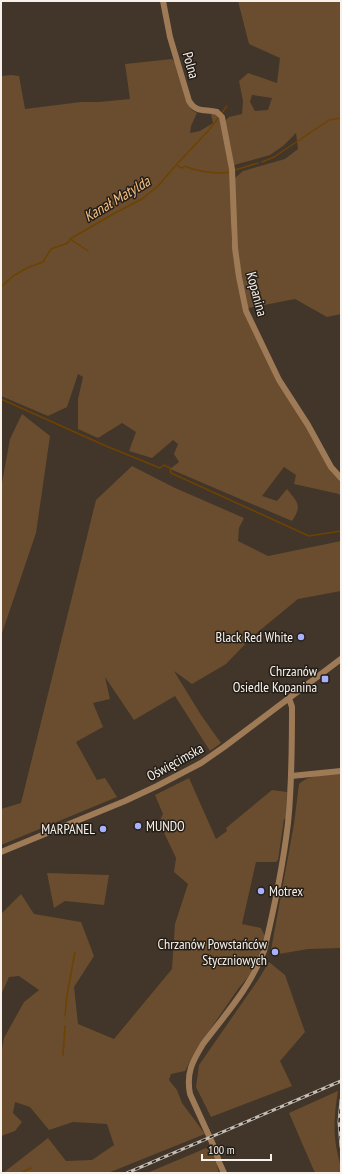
<svg xmlns="http://www.w3.org/2000/svg" width="342" height="1174" viewBox="0 0 342 1174" font-family="'PT Sans Narrow',sans-serif">
	<rect width="100%" height="100%" fill="#423529"/>
	<!-- green -->
	<path fill="#694d2e" fill-rule="evenodd" d="M238,1H341V314L327,317L295,299L243,309L277,383L305,424L330,469L341,481V497L339,494L294,484L296,475L284,467L262,496L277,501L287,489C297,502 303,505 292,521L170,469L179,462L174,454L178,444L173,440L152,458L129,451L136,432L122,423L98,438L78,429V399L83,377L78,374L67,407L48,416L1,396V76L11,75L19,76L25,109L81,102H99L130,99L125,64L172,59L175,62L187,103L192,110L197,113L191,126L190,133L200,131L213,123L211,114H215L221,119L231,177V237L234,261L235,178L243,171L285,159L298,149L296,133L283,146L270,155L234,165L225,121L229,117L242,114L243,101L239,81L248,73L277,83L280,58L249,44ZM252,95L272,98L268,110L255,111L250,102Z
		M22,414L50,436L36,533L1,636V488L10,439Z
		M132,466L173,487L244,518L239,528L238,541L268,556L341,541V591L298,599L253,636L226,664L192,684L174,671L201,715L221,743L210,751L175,696L134,720L105,677L110,699L93,703L103,727L76,742L97,780L105,778L117,797L1,845V809L21,803L96,500Z
		M341,774V948L308,949L279,954L271,950L294,824L299,784C309,774 328,775 341,774Z
		M189,778L216,839L227,831L226,828L272,790L287,792L286,819H284L278,860L276,862H256L242,924L261,928L265,936L264,942L256,963L248,977L238,989L196,1050L185,1071L171,1074L169,1080L177,1090L182,1103L205,1134L108,1173H3L48,1138L66,1161L92,1160L114,1145L107,1124L73,1122L49,1130L30,1107L15,1102L13,1113L22,1122L15,1131L1,1136V1054L4,1038L24,1002L39,990L19,976L9,977L1,995V914L21,894L34,914L81,922L94,956L74,987L78,1024L114,1039L172,969L175,924L188,884L174,872L176,858L159,822L163,814L155,795Z
		M47,873L109,875L104,905L65,901L54,908Z
		M269,962L285,975L305,1032L280,1061L292,1086L211,1117L196,1087L199,1065L258,980Z
		M338,1091C335,1109 333,1127 336,1145C337,1154 341,1164 341,1173H315L289,1113Z
		M211,1146L219,1173H147Z"/>
	<g fill="none" stroke-linecap="round" stroke-linejoin="round">
		<!-- stream -->
		<path stroke="#6e4302" stroke-width="1.5" d="M221,114L227,106
			M262,162L274,157L329,120L341,118
			M176,165L182,168L185,166C195,171 219,175 229,172
			M235,170L258,163
			M70,239L88,251
			M1,287L13,276L27,268L43,262L51,249L68,243L70,239L115,213L142,199L158,186L176,165L209,130L219,117
			M1,399L106,446L160,468L164,465L170,468L171,473L309,536L341,531
			M65,1016L67,995L75,952
			M1,1053H2
			M63,1055L65,1026
			M21,1173L31,1168"/>
		<!-- minor -->
		<path stroke="#9e7b56" stroke-width="6" d="M163,1L170,37L189,101C196,113 205,109 217,112L222,117L232,169L235,248L239,277L246,311L279,380L308,425L331,467L341,478
			M291,776L341,771
			M1,852L125,801L157,786L201,763L224,747L341,659
			M224,1173L219,1162L215,1149L190,1094C186,1073 192,1062 203,1044C225,1015 251,986 264,951C274,909 283,866 288,823C292,785 292,746 292,707L289,698"/>
		<!-- rail casing -->
		<g stroke="#c5bdb4" stroke-width="3">
			<path id="rail" d="M341,1100L339,1122L341,1147
				M127,1173L341,1081"/>
		</g>
		<!-- rail -->
		<use href="#rail" stroke="#241e18" stroke-width="1.5" stroke-dasharray="4.5" stroke-linecap="butt"/>
	</g>
	<!-- markers -->
	<g fill="#a7b1fc" stroke="#241e18" stroke-width="1.5">
		<circle cx="301" cy="637" r="4"/>
		<rect x="321" y="675" width="8" height="8" rx="2"/>
		<circle cx="138" cy="826" r="4"/>
		<circle cx="103" cy="829" r="4"/>
		<circle cx="261" cy="891" r="4"/>
		<circle cx="275" cy="952" r="4"/>
	</g>
	<g text-anchor="middle" stroke-width="3" stroke-linejoin="round" paint-order="stroke">
		<!-- street labels -->
		<g font-size="14" fill="#f8f1e9" stroke="#241e18">
			<text transform="translate(191 65) rotate(74)" y="5">Polna</text>
			<text transform="translate(257 294) rotate(75)" y="5">Kopanina</text>
			<text transform="translate(175 762) rotate(-29)" y="5">Oświęcimska</text>
		</g>
		<!-- poi labels -->
		<g font-size="14" fill="#f8f1e9" stroke="#241e18" text-anchor="end">
			<text x="293" y="642">Black Red White</text>
			<text x="317" y="676">Chrzanów<tspan x="317" dy="16">Osiedle Kopanina</tspan></text>
			<text x="146" y="831" text-anchor="start">MUNDO</text>
			<text x="95" y="834">MARPANEL</text>
			<text x="269" y="896" text-anchor="start">Motrex</text>
			<text x="267" y="949">Chrzanów Powstańców<tspan x="267" dy="16">Styczniowych</tspan></text>
		</g>
		<!-- water labels -->
		<g font-size="15" font-style="italic" fill="#f6c085" stroke="#241e18">
			<text transform="translate(117 199) rotate(-31)" y="5">Kanał Matylda</text>
		</g>
	</g>
	<!-- border -->
	<rect width="342" height="1174" fill="none" stroke="#f8f1e9" stroke-width="4"/>
	<!-- scale -->
	<path d="M202 1154v6h69v-6" fill="none" stroke="#f8f1e9" stroke-width="2"/>
	<text x="208" y="1154" font-size="12" fill="#f8f1e9" stroke="#241e18" stroke-width="3" paint-order="stroke">100 m</text>
</svg>
